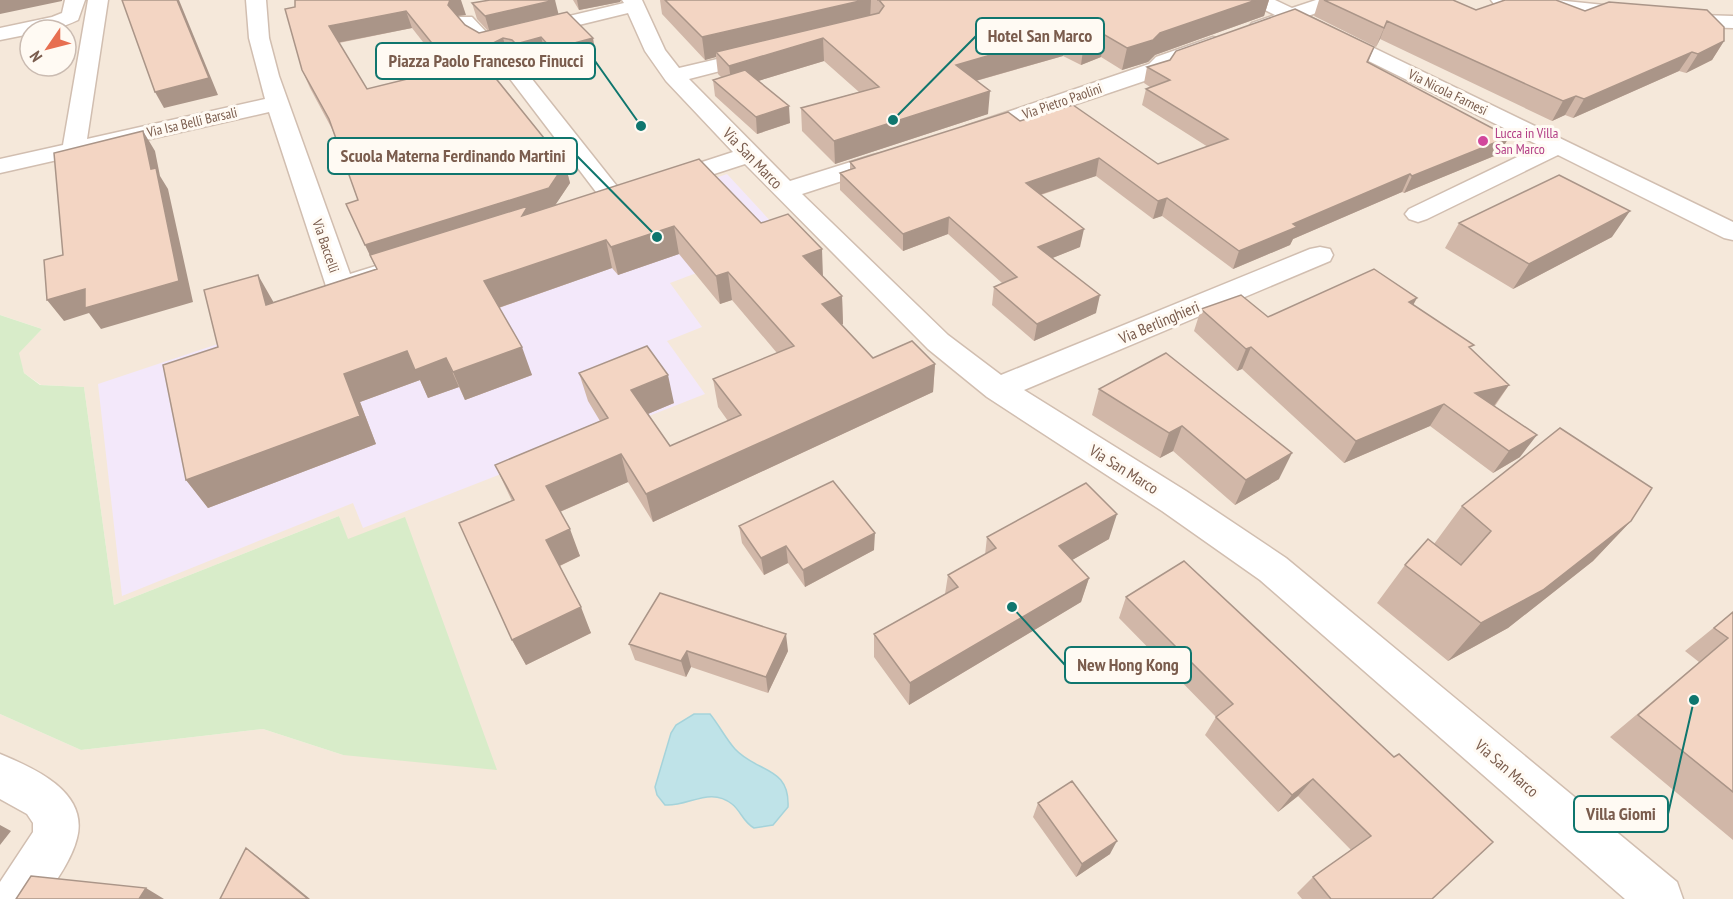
<svg xmlns="http://www.w3.org/2000/svg" width="1733" height="899" viewBox="0 0 1733 899" font-family="'PT Sans Narrow',sans-serif">
	<rect width="100%" height="100%" fill="#fdf6ec"/>
	<!-- residential -->
	<path fill="#f5e8da" fill-rule="evenodd" d="M0,0H1733V899H0V714L81,750L263,729L343,755L347,539L339,516L114,605L84,387L41,385L24,373L18,353L42,329L0,315ZM30,30H66V66H30Z"/>
	<!-- education -->
	<path fill="#f3e8fa" d="M727,174L787,239L670,283L702,327L667,341L705,394L363,528L353,503L122,596L98,384Z"/>
	<!-- green -->
	<path fill="#d8ecc9" d="M0,315L42,329L19,353L24,373L40,385L84,387L114,605L339,516L348,539L405,517L497,770L343,755L263,729L81,750L0,714Z"/>
	<!-- water -->
	<path fill="#bfe3e8" stroke="#a5d3da" stroke-width="1.5" d="M694,714H710C719,725 726,739 735,749C757,773 790,766 788,807L773,825L754,828C743,822 741,811 732,804C710,786 688,807 665,805L657,795L655,787L671,733L676,725Z"/>
	<g fill="none" stroke-linecap="round" stroke-linejoin="round">
		<!-- minor casing -->
		<g stroke="#d1beb0" stroke-width="3">
			<path id="minor" d="M65,0H85L78,20C62,28 48,30 30,30V34L0,40V28L52,17L62,13Z
				M88,0H108L87,139L265,99L249,38L246,0H266L269,38L279,76L350,274L379,265L389,268L393,274L389,280L340,295L330,292L326,286L269,112L0,173V159L63,145Z
				M622,0H642L665,50L679,68L760,49L767,51L770,55L767,59L689,79L790,181L873,155L882,153L891,155L894,160L891,165L802,194L948,335L1001,375L1310,249L1320,247L1330,249L1333,255L1330,261L1024,390L1186,491L1286,558L1677,882L1683,899H1625L1260,580L1162,511L987,397L928,349L745,164L674,187L665,189L656,187L653,182L656,177L733,152L666,81L645,51L628,13L485,48L478,46L455,21L458,17H472L489,35L624,3Z
				M1250,0H1275L1292,8L1316,0H1344L1341,4L1308,16L1733,222V240L1724,238L1558,155L1427,219L1418,222L1409,219L1405,214L1409,209L1540,146L1290,22L1259,33L1252,31L1249,27L1252,23L1275,15L1253,4Z
				M1491,0H1556L1700,15L1733,16V28L1700,27L1501,6L1494,4Z
				M1213,37L1220,39L1223,43L1220,47L1170,65L1165,74L982,136L974,138L966,136L962,131L966,126L1149,64L1156,57Z
				M509,57L516,59L624,195L628,200L624,205L615,208L606,205L498,63L502,59Z
				M0,754C34,768 89,792 77,838C72,859 56,881 44,899H0V882L33,832V823L27,814L0,799Z"/>
		</g>
		<!-- minor -->
		<use href="#minor" fill="#fff" fill-rule="evenodd"/>
	</g>
	<!-- wall -->
	<path fill="#d1b7a8" fill-rule="evenodd" d="M573,0H621L620,2L579,10Z
		M660,0H1269L1264,16L1155,55L1148,62L1122,70L1101,57L1081,65L1063,56L976,81L988,114L835,164L802,131L801,108L859,92L824,61L758,81L790,123L757,134L715,96L713,80L721,77L718,74L716,57L705,60L662,14Z
		M1319,0H1453L1476,10L1585,11L1724,41L1712,60L1686,73L1679,71L1573,118L1565,115L1552,121L1380,39L1376,47L1314,16Z
		M472,3L558,14L596,56L556,66L546,54L520,61L517,57L508,55L497,61L499,67L489,69L565,164L570,183L555,205L761,223L823,276L842,296L843,324L842,325L873,358L935,364L933,392L653,522L628,482L560,512L580,556L560,566L591,633L526,665L512,640V501L495,465L600,421L588,401L579,373L674,403L648,414L670,446L728,421L718,407L713,379L777,353L732,300L720,304L679,254L618,275L612,268L499,308L532,375L465,400L459,387L428,398L420,380L360,402L376,444L208,508L186,480L218,347L274,302L377,269L358,200L332,129L310,88L302,70L295,7L466,15L457,16L465,25L479,33L488,31L477,19ZM412,28L445,70L367,89L339,43Z
		M1374,47L1368,63L1509,137L1499,154L1404,193L1402,192L1293,239L1290,245L1233,269L1162,216L1153,219L1096,176L1041,195L1080,247L1052,258L1096,313L1034,341L992,305L994,287L1002,283L948,234L903,251L840,190V173L850,169V162L1020,121L1158,164L1208,147L1142,105L1146,89L1150,87L1144,83L1147,67Z
		M1459,223L1612,237L1513,289L1445,248Z
		M1414,305L1471,349L1509,385L1495,406L1520,457L1493,473L1430,426L1344,463L1242,369L1237,371L1194,331L1201,309L1268,317Z
		M1166,353L1279,479L1235,505L1173,451L1160,458L1092,415L1099,389Z
		M1462,506L1631,521L1593,561L1508,628L1448,661L1377,603L1405,565L1434,544Z
		M739,526L874,550L805,587L788,563L764,575L742,543Z
		M987,537L1109,539L1072,560L1089,578L1081,602L909,705L874,657V634L945,594L948,575L985,555Z
		M1184,561L1432,899H1302L1297,893L1313,877L1351,850L1298,796L1278,812L1205,735L1216,717L1119,618L1126,597Z
		M1733,612V840L1610,737L1699,662L1685,651Z
		M629,644L788,651L768,693L691,667L686,677L635,660Z
		M1038,803L1110,854L1076,877L1033,817Z"/>
	<!-- shaded-wall -->
	<path fill="#aa9588" d="M0,0H62V1L0,14Z
		M177,0H179L218,95L164,108L155,92Z
		M450,0H461L466,15L456,16L448,5Z
		M555,0L559,16L490,33L485,16Z
		M577,0H621L620,2L579,10Z
		M864,0H871L870,20L716,52V57L705,60L702,37Z
		M1256,0H1269L1264,16L1155,55L1148,62L1122,70L1127,48L1160,33Z
		M406,11L412,28L336,43L329,26Z
		M1387,21L1380,39L1376,47L1384,28Z
		M1066,33L1063,56L954,87L956,65Z
		M1105,35L1101,57L1081,65L1084,43Z
		M541,37L546,54L520,61L516,44Z
		M503,38L508,55L497,61L499,67L482,71L476,54Z
		M593,38L596,56L556,66L552,49Z
		M823,38L824,61L732,89L729,66Z
		M1724,41L1712,60L1686,73L1698,54Z
		M1692,52L1679,71L1573,118L1584,99Z
		M990,91L988,114L835,164L834,141Z
		M1576,96L1565,115L1552,121L1563,101Z
		M789,106L790,123L757,134L756,117Z
		M143,131L155,151L160,176L168,189L193,302L101,329L89,313L64,321L47,300L151,169Z
		M1509,137L1499,154L1404,193L1412,176Z
		M1099,158L1096,176L1024,200L1026,183Z
		M565,164L570,183L554,207L374,264L365,245Z
		M1410,174L1402,192L1293,239L1290,245L1233,269L1239,251L1293,224Z
		M1167,198L1162,216L1153,219L1158,201Z
		M1630,211L1612,237L1513,289L1529,264Z
		M949,217L948,234L903,251V234Z
		M674,226L679,254L618,275L611,247Z
		M1084,229L1080,247L1035,265L1038,247Z
		M606,240L612,268L495,309L484,281Z
		M822,249L823,277L803,256Z
		M728,272L732,300L720,304L716,276Z
		M258,275L274,303L266,305Z
		M1100,295L1096,313L1034,341L1037,324Z
		M842,296L843,324L824,332L822,304Z
		M1417,298L1405,320L1409,302Z
		M522,347L532,375L465,400L453,372Z
		M1251,347L1242,369L1237,371L1246,349Z
		M407,351L446,358L459,387L428,398L420,380L360,402L376,444L208,508L186,480L344,374Z
		M935,364L933,392L653,522L646,494Z
		M668,375L674,403L638,418L631,390Z
		M1509,385L1493,407L1475,393Z
		M1444,404L1430,426L1344,463L1356,441Z
		M1182,426L1173,451L1160,458L1169,433Z
		M1537,435L1520,457L1493,473L1509,451Z
		M1292,453L1279,479L1235,505L1246,480Z
		M621,454L628,482L557,513L546,486Z
		M1117,514L1109,539L1053,571L1059,546Z
		M1631,521L1593,561L1508,628L1448,661L1481,623Z
		M570,529L580,556L557,567L546,540Z
		M875,533L874,550L805,587L803,570Z
		M786,546L788,563L764,575L761,558Z
		M1089,578L1081,602L909,705L910,683Z
		M581,607L591,633L526,665L512,640Z
		M786,634L788,651L768,693L766,677Z
		M687,651L691,667L686,677L681,661Z
		M1313,779L1298,796L1278,812L1292,795Z
		M0,825L11,831L0,845Z
		M1117,841L1110,854L1076,877L1082,864Z
		M246,848L271,867L310,899H308Z
		M146,888L164,899H139Z"/>
	<!-- building -->
	<path fill="#f3d5c3" stroke="#aa9588" stroke-width="1.5" fill-rule="evenodd" d="M122,0H177L209,78L155,92Z
		M295,0H450L448,5L465,25L479,33L567,12L593,38L552,49L541,37L516,44L512,40L503,38L491,44L493,49L476,54L565,164L549,188L365,245L346,204L358,200L329,119L302,70L285,9L295,7ZM406,11L452,68L367,89L329,26Z
		M490,0H555L485,16L472,3Z
		M665,0H864L702,37Z
		M877,0H1256L1160,33L1153,40L1127,48L1105,35L1084,43L1066,33L956,65L990,91L834,141L801,108L879,87L823,38L729,66L716,52L879,13L884,6L879,0Z
		M1324,0H1453L1476,10L1505,0H1556L1585,11L1609,2L1707,10L1724,27V41L1698,54L1692,52L1584,99L1576,96L1563,101L1387,21L1384,28Z
		M1295,9L1374,47L1367,62L1509,137L1412,176L1410,174L1293,224L1297,227L1239,251L1167,198L1158,201L1099,158L1026,183L1084,229L1038,247L1100,295L1037,324L994,287L1017,277L949,217L903,234L840,173L855,168L850,162L1008,112L1020,121L1073,105L1158,164L1228,139L1146,89L1170,80L1147,67L1170,60L1176,51Z
		M745,70L789,106L756,117L713,80Z
		M143,131L151,169L156,168L179,281L85,308V289L47,300L44,260L63,255L54,153Z
		M699,159L761,223L788,214L822,249L803,256L842,296L822,304L873,358L912,341L935,364L646,494L621,454L546,486L570,529L546,540L581,607L512,640L459,523L514,500L495,465L608,418L579,373L647,346L668,375L631,390L670,446L741,415L713,379L794,346L728,272L716,276L674,226L611,247L606,240L484,281L522,347L453,372L446,358L415,370L407,351L344,374L360,416L186,480L163,365L218,347L204,290L258,275L266,305L377,269L370,255L528,206L522,216Z
		M1559,175L1630,211L1529,264L1459,223Z
		M1374,269L1417,298L1409,302L1474,345L1469,347L1509,385L1475,393L1537,435L1509,451L1444,404L1356,441L1251,347L1246,349L1201,309L1241,295L1268,317Z
		M1166,353L1292,453L1246,480L1182,426L1169,433L1099,389Z
		M1560,428L1652,488L1631,521L1543,590L1481,623L1405,565L1428,539L1461,565L1491,531L1462,506Z
		M833,481L875,533L803,570L786,546L761,558L739,526Z
		M1086,483L1117,514L1059,546L1089,578L910,683L874,634L958,587L948,575L996,548L987,537Z
		M1184,561L1394,757L1399,754L1493,842L1432,899H1331L1313,877L1371,836L1313,779L1292,795L1216,717L1233,704L1126,597Z
		M660,593L786,634L766,677L687,651L681,661L629,644Z
		M1733,612V792L1638,715L1728,638L1714,628Z
		M1072,781L1117,841L1082,864L1038,803Z
		M246,848L308,899H220Z
		M31,876L146,888L139,899H16Z"/>
	<!-- markers -->
	<circle fill="#d1479c" stroke="#fffaf3" stroke-width="2" cx="1483" cy="141" r="6"/>
	<g text-anchor="middle" stroke-width="6" stroke-linejoin="round" paint-order="stroke">
		<!-- far-street labels -->
		<g font-size="14" fill="#7a5c4d" stroke="#fffaf3">
			<text transform="translate(1448 92) rotate(26)" y="5">Via Nicola Farnesi</text>
			<text transform="translate(1062 101) rotate(-19)" y="5">Via Pietro Paolini</text>
			<text transform="translate(192 122) rotate(-13)" y="5">Via Isa Belli Barsali</text>
			<text transform="translate(326 246) rotate(71)" y="5">Via Baccelli</text>
		</g>
		<!-- far-hotel labels -->
		<g font-size="14" fill="#b23c85" stroke="#fffaf3" text-anchor="start">
			<text x="1495" y="138">Lucca in Villa<tspan x="1495" dy="16">San Marco</tspan></text>
		</g>
		<!-- street labels -->
		<g font-size="16" fill="#7a5c4d" stroke="#fffaf3">
			<text transform="translate(753 158) rotate(46)" y="6">Via San Marco</text>
			<text transform="translate(1159 322) rotate(-23)" y="6">Via Berlinghieri</text>
			<text transform="translate(1124 469) rotate(32)" y="6">Via San Marco</text>
			<text transform="translate(1507 768) rotate(41)" y="6">Via San Marco</text>
		</g>
	</g>
	<!-- callouts -->
	<path fill="none" stroke="#0f766e" stroke-width="2" d="M893 120L976 36M641 126L595 61M657 237L577 156M1012 607L1065 665M1694 700L1668 814"/>
	<g fill="#0f766e" stroke="#fffaf3" stroke-width="2">
		<circle cx="893" cy="120" r="6"/>
		<circle cx="641" cy="126" r="6"/>
		<circle cx="657" cy="237" r="6"/>
		<circle cx="1012" cy="607" r="6"/>
		<circle cx="1694" cy="700" r="6"/>
	</g>
	<g fill="#fffaf3" stroke="#0f766e" stroke-width="2">
		<rect x="976" y="18" width="128" height="36" rx="6"/>
		<rect x="376" y="43" width="219" height="36" rx="6"/>
		<rect x="328" y="138" width="249" height="36" rx="6"/>
		<rect x="1065" y="647" width="126" height="36" rx="6"/>
		<rect x="1574" y="796" width="94" height="36" rx="6"/>
	</g>
	<g font-size="18" text-anchor="middle" font-weight="bold" fill="#7a5c4d">
		<text x="1040" y="42">Hotel San Marco</text>
		<text x="486" y="67">Piazza Paolo Francesco Finucci</text>
		<text x="453" y="162">Scuola Materna Ferdinando Martini</text>
		<text x="1128" y="671">New Hong Kong</text>
		<text x="1621" y="820">Villa Giomi</text>
	</g>
	<!-- north arrow -->
	<g transform="translate(48 48) rotate(235)"><circle r="28" fill="#fffaf3" stroke="#cabbb1" stroke-width="1.5"/>
	<path d="M0-4.5L10 22L0 15L-10 22Z" fill="#e76f51"/>
	<text y="-9" font-size="16" font-weight="bold" text-anchor="middle" fill="#7a5c4d">N</text>
	</g>
</svg>
